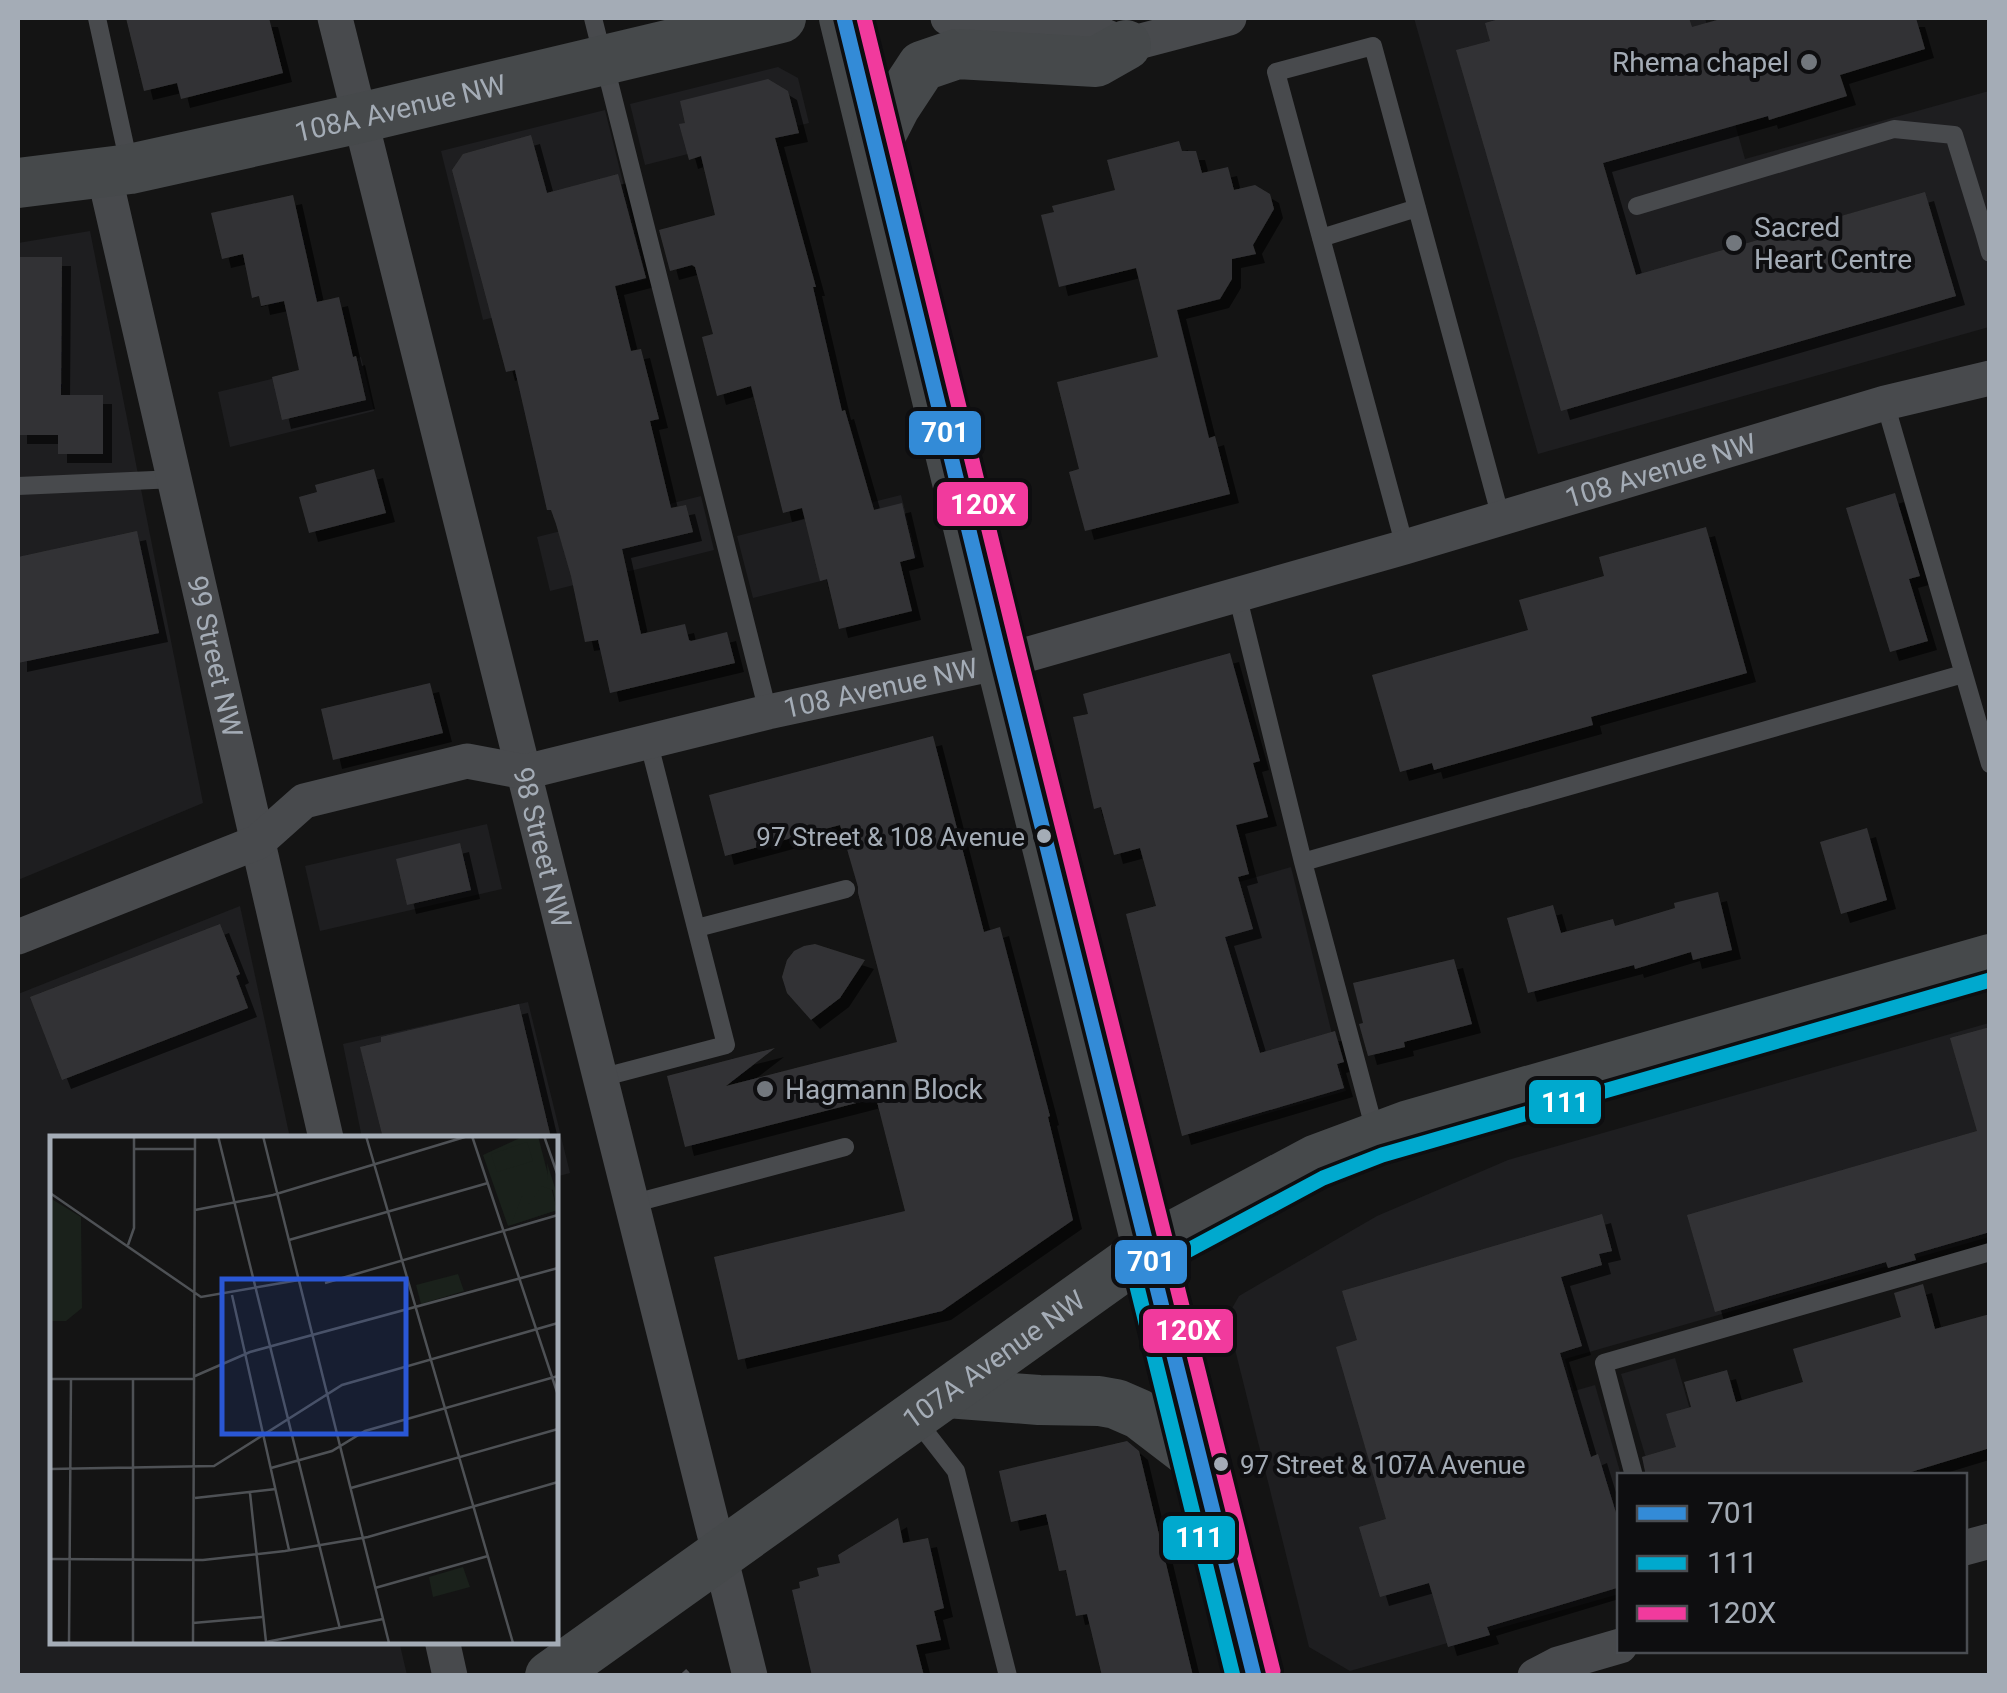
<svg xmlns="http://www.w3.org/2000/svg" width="2007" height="1693" viewBox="0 0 2007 1693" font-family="Roboto,sans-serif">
	<defs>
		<filter id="shadow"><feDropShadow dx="9" dy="9" stdDeviation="0" flood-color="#0009"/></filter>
	</defs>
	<rect width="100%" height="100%" fill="#141414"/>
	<!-- built -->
	<path fill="#1e1e20" d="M1414,18H1705L1745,159L1989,91V327L1538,454Z
		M778,67L798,78L809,123L645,165L630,104Z
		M605,110L647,279L483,320L441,151Z
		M90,231L203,803L18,880V243Z
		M361,357L374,411L230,447L218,392Z
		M901,495L917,557L753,598L737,536Z
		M701,496L714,550L550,591L537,537Z
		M487,824L502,889L320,931L305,866Z
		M1291,867L1346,1091L1199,1133L1178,1121L1128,914Z
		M240,906L290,1138H52V1640L399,1641L407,1675L18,1676V994Z
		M528,1002L570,1173L555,1177V1138H362L343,1044Z
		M1989,1023V1237L1565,1359L1574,1391L1595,1385L1621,1475L1619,1594L1350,1671L1309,1647L1227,1317L1239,1296L1377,1216L1508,1160Z
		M1675,1358L1709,1475H1651L1621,1374Z"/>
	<!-- building -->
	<path fill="#333335" filter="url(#shadow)" d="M126,18H269L283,73L181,99L177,83L144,91Z
		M1503,18H1689L1692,27L1724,18H1916L1925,49L1840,75L1847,96L1769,120L1768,116L1603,163L1636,275L1925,192L1956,296L1561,411L1456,50L1490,41L1485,23Z
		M768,79L788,91L799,133L775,138L816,287H813L842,411L845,410L874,510L902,503L915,558L900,562L912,611L839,629L827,579L820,581L802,508L783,513L751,386L717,396L702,337L713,334L695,267L692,265L670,271L659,230L715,215L701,156L689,160L679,124L685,123L680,101Z
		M531,135L547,193L618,174L646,278L615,286L631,351L641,349L659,419L650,421L671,508L686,505L693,532L622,549L641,634L685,624L689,640L691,641L727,632L735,663L610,693L598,640L585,642L571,576L556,524L551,510H547L515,370L506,372L452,170L463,154Z
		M1179,141L1182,151H1196L1202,173L1228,167L1234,190L1255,185L1270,194L1274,209L1253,245L1256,254L1232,259V279L1220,299L1177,310L1209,438L1215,436L1230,494L1085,531L1069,472L1079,469L1057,382L1158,357L1136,268L1059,287L1041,215L1054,212L1052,206L1115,190L1107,160Z
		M293,195L317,302L339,297L353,357L356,356L366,400L282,420L272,377L299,370L284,301L261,306L259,296L252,298L243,254L222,259L211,213Z
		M18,257H62L61,395H103V454H58V435H18Z
		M374,469L386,513L309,533L299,497L317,492L315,485Z
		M1895,493L1920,576L1909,579L1928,641L1890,652L1846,508Z
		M1706,527L1747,673L1591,717L1593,725L1434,770L1432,763L1400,772L1372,675L1528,630L1519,600L1604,576L1599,557Z
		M137,531L159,633L18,663V557Z
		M1230,653L1260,761L1253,763L1268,817L1236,825L1249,874L1238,877L1253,929L1225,937L1260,1053L1335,1031L1344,1062L1337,1064L1344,1088L1182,1136L1126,914L1156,906L1140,848L1114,855L1101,807L1094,809L1073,717L1088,714L1083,694Z
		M430,683L443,733L333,760L321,709Z
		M933,736L984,932L1000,927L1050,1116L1048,1117L1073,1220L942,1311L738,1360L714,1257L905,1211L876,1098L685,1147L667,1076L775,1048L726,1086L897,1042L858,893V887L840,825L725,856L709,795Z
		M1867,828L1887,900L1841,914L1820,842Z
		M460,843L471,890L407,905L396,859Z
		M1718,892L1732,950L1693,960L1691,952L1635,969L1634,965L1528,993L1507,918L1553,905L1561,933L1613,919L1615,926L1675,908L1674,903Z
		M220,924L240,974L236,976L248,1008L62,1080L30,997Z
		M815,944L865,960L840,998L811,1020L787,993L782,977L787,960L794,951L804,946Z
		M1454,959L1472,1024L1404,1042L1405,1047L1368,1056L1359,1024L1363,1023L1353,983Z
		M519,1004L551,1138H383L360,1047L381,1042V1037Z
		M1990,1027V1232L1914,1254L1916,1260L1888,1268L1886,1262L1715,1312L1687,1215L1977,1131L1950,1038Z
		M1602,1214L1612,1251L1599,1254L1602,1265L1561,1277L1582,1346L1560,1353L1591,1457L1598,1454L1620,1526V1587L1487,1627L1490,1635L1448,1647L1429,1583L1380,1597L1359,1527L1386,1519L1336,1347L1357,1340L1342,1291Z
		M1923,1284L1935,1329L1990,1314V1448L1898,1476H1646L1642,1457L1676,1447L1666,1414L1691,1407L1684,1382L1727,1370L1736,1402L1803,1382L1793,1349L1901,1317L1894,1293Z
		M1127,1441L1139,1451L1193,1676H1102L1087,1614L1076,1616L1066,1570L1059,1571L1046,1514L1011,1522L999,1471Z
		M898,1518L903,1543L928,1538L944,1608L934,1611L941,1640L916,1645L924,1676H812L792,1590L800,1588L799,1582L819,1576L817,1568L840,1563L838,1555Z"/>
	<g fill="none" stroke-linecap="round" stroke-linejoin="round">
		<!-- path -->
		<path stroke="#4a4b4f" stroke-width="6" stroke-dasharray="5 8" stroke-linecap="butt" d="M684,1671L689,1676"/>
		<!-- service -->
		<path stroke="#484a4d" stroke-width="18" d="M97,18L129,164
			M593,18L768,712
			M1637,206L1894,129L1954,135L1984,232L1990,230
			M1984,232L1990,253
			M1321,238L1417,208
			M1885,403L1990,764
			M18,486L176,479
			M1405,547L1276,72L1373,46L1501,518
			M1237,594L1303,862L1376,1135
			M1303,862L1963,674
			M697,928L846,889
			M600,1078L726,1045L648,740
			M631,1204L845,1147
			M914,1417L956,1471L1008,1676
			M1634,1476L1604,1363L1990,1252"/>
		<!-- minor -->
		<g stroke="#484a4d" stroke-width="35">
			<path id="s1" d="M335,18L750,1676"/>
			<path d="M948,18L1021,26L1093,31L1126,45L1229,18"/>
			<path id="s2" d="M104,174L326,1138"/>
			<path id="s3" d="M18,937L258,842L304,801L467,761L525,772L768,712L1001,662L1405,547L1885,403L1990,378"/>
			<path d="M1964,1548L1990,1541"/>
			<path d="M442,1640L450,1676"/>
			<path d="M1535,1676L1558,1664L1620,1646"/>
		</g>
		<!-- secondary -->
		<g stroke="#46494b" stroke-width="50">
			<path d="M844,18L1001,662L1254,1676"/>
			<path d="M876,144L895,107L922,66L957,54L1096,62L1126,45"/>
			<path id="s4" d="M18,183L130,169L360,118L781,18"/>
			<path d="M947,1393L1039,1400L1099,1401L1116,1404L1139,1414L1203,1463"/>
			<path id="s5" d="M550,1676L1148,1249L1315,1160L1409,1125L1990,959"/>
		</g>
		<!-- bus-1 casing -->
		<g stroke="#0e0e10" stroke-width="22">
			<path id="bus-1" d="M844,18L1001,662L1254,1676"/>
		</g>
		<!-- bus-2 casing -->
		<g stroke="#0e0e10" stroke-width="22">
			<path id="bus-2" d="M1129,1254L1233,1676
				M1157,1267L1323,1178L1382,1155L1990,980"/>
		</g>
		<!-- bus-3 casing -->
		<g stroke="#0e0e10" stroke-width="22">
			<path id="bus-3" d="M864,18L1020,657L1273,1671"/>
		</g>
		<!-- bus-1 -->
		<use href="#bus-1" stroke="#338bd7" stroke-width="15"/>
		<!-- bus-2 -->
		<use href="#bus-2" stroke="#00a9ce" stroke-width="15"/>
		<!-- bus-3 -->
		<use href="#bus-3" stroke="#f13a9d" stroke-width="15"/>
	</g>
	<!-- markers -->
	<g fill="#72777d" stroke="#0e0e10" stroke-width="4">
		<circle cx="1809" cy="62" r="10"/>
		<circle cx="1734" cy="243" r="10"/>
		<circle cx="765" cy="1089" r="10"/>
	</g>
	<g fill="#a4acb6" stroke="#0e0e10" stroke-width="4">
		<circle cx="1044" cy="836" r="9"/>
		<circle cx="1221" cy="1464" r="9"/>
	</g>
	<g text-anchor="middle" stroke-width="8" stroke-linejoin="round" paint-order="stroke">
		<!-- bus labels -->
		<g font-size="26" fill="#a4acb6" stroke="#0e0e10" text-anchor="end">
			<text x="1025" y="846">97 Street &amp; 108 Avenue</text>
			<text x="1240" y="1474" text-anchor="start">97 Street &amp; 107A Avenue</text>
		</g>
		<!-- poi labels -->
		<g font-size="28" fill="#a4acb6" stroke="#0e0e10" text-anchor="start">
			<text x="1789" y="72" text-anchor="end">Rhema chapel</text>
			<text x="1754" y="237">Sacred<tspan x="1754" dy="32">Heart Centre</tspan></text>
			<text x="785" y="1099">Hagmann Block</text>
		</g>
		<!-- street labels -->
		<g font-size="28" fill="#a4acb6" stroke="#0e0e10">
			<text dy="10" stroke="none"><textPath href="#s4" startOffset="390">108A Avenue NW</textPath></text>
			<text dy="10" stroke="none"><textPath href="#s3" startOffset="1722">108 Avenue NW</textPath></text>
			<text dy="10" stroke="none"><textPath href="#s2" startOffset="495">99 Street NW</textPath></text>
			<text dy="10" stroke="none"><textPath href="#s3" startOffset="912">108 Avenue NW</textPath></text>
			<text dy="10" stroke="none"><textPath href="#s1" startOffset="855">98 Street NW</textPath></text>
			<text dy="10" stroke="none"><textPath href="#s5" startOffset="545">107A Avenue NW</textPath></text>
		</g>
	</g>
	<!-- overview -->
	<g transform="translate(50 1136)">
		<rect width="508" height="508" fill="#141414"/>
		<path d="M474,0H488L507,74L458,90L433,19ZM0,62L31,81L32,172L16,185H0ZM408,138L414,155L371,168L366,149ZM413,431L420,451L383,461L379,441Z" fill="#1a211b"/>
		<path d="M497,27L507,58V74L461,89L472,60L479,68L489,54L506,70L503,54L491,50L498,44Z" fill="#1a211b"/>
		<path d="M477,6L483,25L447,36L441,18ZM14,123H31V160H14Z" fill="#1a211b"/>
		<path fill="none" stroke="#4e5155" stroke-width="2.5" d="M168,0L290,493M213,0L339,507M316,0L463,507M422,0L508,259M494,0L508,40M85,13H145M0,57L151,161L249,144M145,74L223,59L418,0M239,104L438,47M78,109L84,92V0M275,147L508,79M182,159L239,414M145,240L200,216L508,132M0,243H144M221,332L282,315L315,295L508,240M0,333L164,330L292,249L508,187M301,352L508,293M200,357L216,506L333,483M145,362L226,353M0,423L153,424L235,415L318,401L508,346M325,452L438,420M143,487L212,481M19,507L21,243M83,507V243M143,507L145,0"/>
		<path fill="#2a57d5" fill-opacity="0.15" stroke="#2a57d5" stroke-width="5" d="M172,143H356V298H172Z"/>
		<rect width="508" height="508" fill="none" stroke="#a4acb6" stroke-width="5"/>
	</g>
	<g stroke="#0e0e10" stroke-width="4">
		<rect x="907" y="409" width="76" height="48" rx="10" fill="#338bd7"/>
		<rect x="935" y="480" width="95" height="48" rx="10" fill="#f13a9d"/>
		<rect x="1527" y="1078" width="76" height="48" rx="10" fill="#00a9ce"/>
		<rect x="1113" y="1238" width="76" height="48" rx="10" fill="#338bd7"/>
		<rect x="1141" y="1307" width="94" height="48" rx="10" fill="#f13a9d"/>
		<rect x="1161" y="1514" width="76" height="48" rx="10" fill="#00a9ce"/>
	</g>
	<g font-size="28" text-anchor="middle" font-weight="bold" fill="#fff">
		<text x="945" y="442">701</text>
		<text x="983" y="514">120X</text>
		<text x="1565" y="1112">111</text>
		<text x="1151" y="1271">701</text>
		<text x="1188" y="1340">120X</text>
		<text x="1199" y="1547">111</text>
	</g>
	<!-- border -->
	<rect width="2007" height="1693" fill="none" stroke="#a4acb6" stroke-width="40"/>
	<!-- legend -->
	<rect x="1617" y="1473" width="350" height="180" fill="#0e0e10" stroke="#4a4d52" stroke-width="2.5"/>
	<rect x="1637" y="1506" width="50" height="15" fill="#338bd7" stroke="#4a4d52" stroke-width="2.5"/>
	<text x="1707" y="1523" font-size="30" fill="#a4acb6">701</text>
	<rect x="1637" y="1556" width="50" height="15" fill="#00a9ce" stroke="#4a4d52" stroke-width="2.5"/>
	<text x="1707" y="1573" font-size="30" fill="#a4acb6">111</text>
	<rect x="1637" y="1606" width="50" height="15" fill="#f13a9d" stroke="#4a4d52" stroke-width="2.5"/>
	<text x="1707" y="1623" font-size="30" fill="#a4acb6">120X</text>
</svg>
